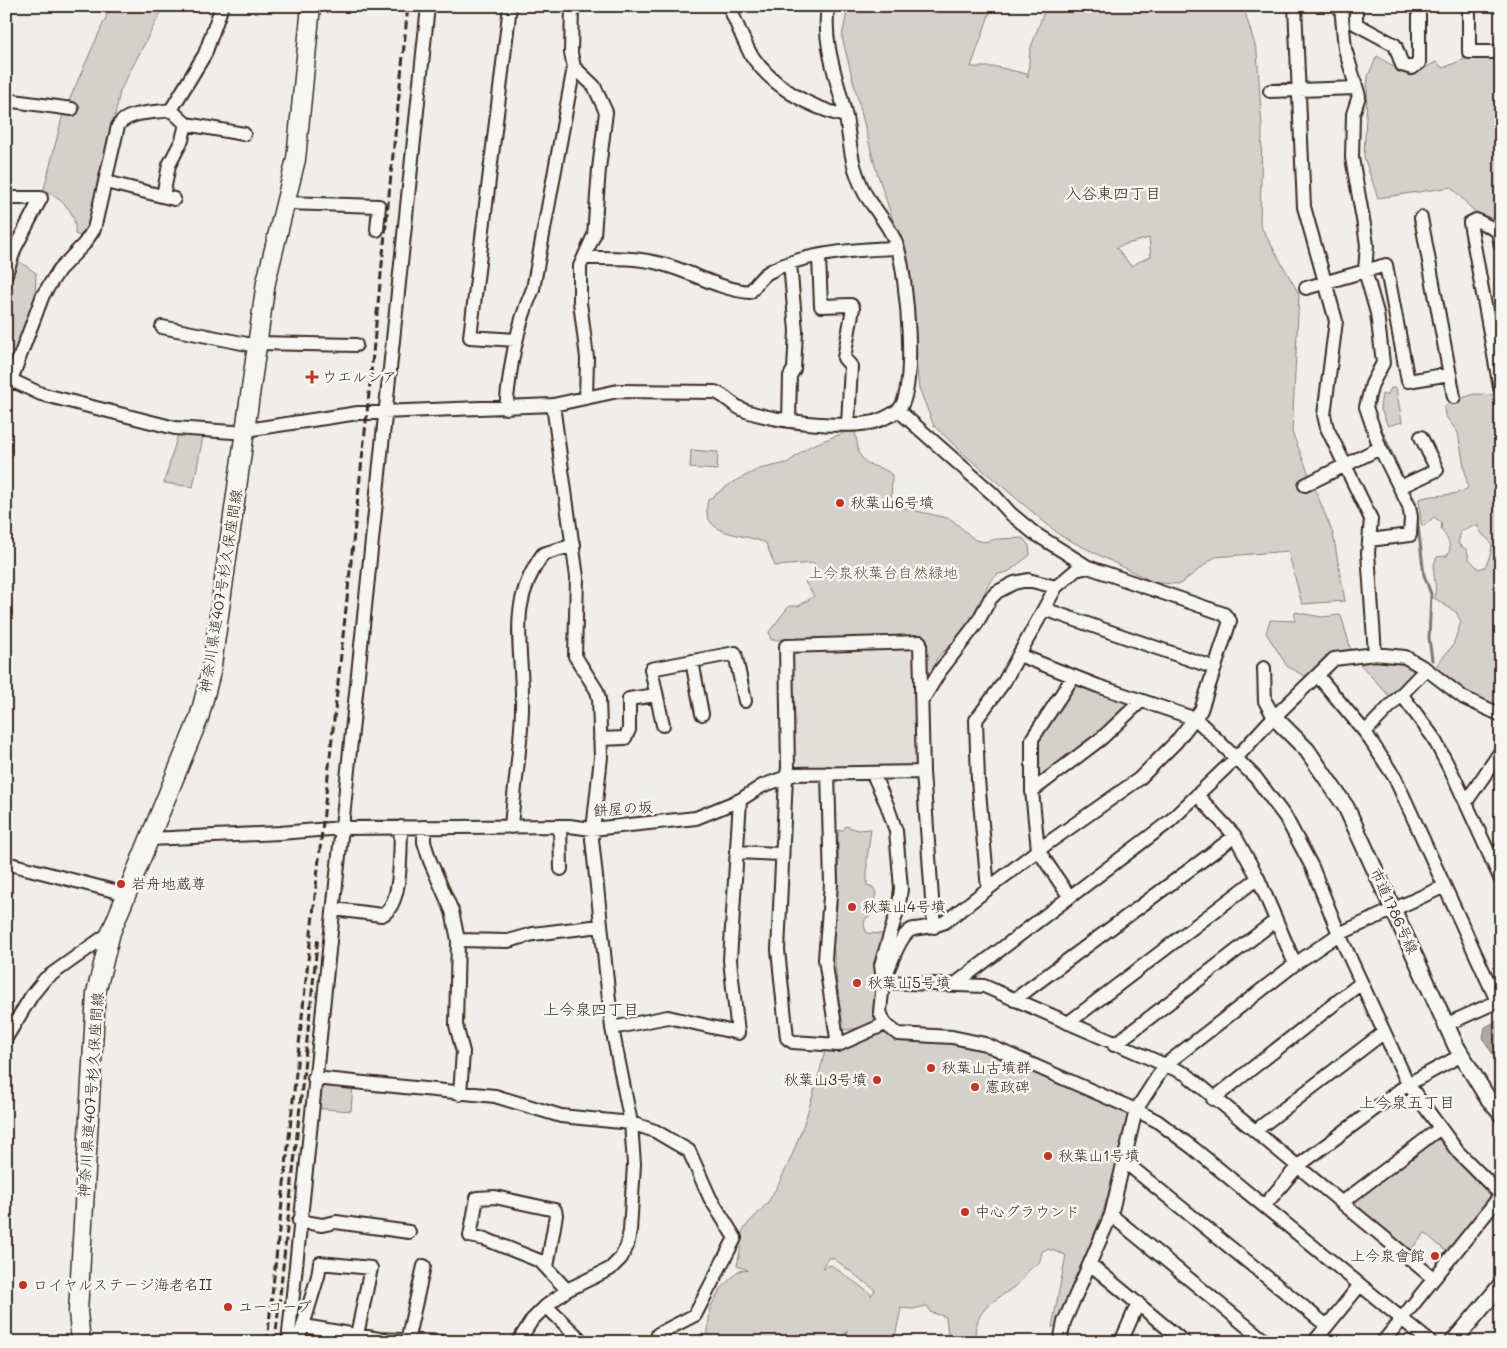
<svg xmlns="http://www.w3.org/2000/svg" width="1507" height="1348" viewBox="0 0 1507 1348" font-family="Mali,'Klee One',sans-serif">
	<rect width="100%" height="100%" fill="#efeeea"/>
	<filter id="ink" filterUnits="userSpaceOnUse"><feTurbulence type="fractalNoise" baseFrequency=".02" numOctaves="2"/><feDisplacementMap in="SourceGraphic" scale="10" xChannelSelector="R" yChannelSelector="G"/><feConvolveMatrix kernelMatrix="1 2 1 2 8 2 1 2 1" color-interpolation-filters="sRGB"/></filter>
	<g filter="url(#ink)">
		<!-- built -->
		<path fill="#e2dfdb" d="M911,647L915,651L918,763L915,766H795L792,763L790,653L794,649Z"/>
		<!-- green -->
		<path fill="#d4d1cc" stroke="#887e75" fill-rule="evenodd" d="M111,6H164L120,91L93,222L83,237L75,234C77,209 62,202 44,189L63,114Z
			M848,6H992L971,67H997L1027,74L1028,77L1030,50L1046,6H1243L1257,52L1262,128L1260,225L1299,294L1292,432L1333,534L1345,601L1302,604L1288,551L1215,557L1180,584L1155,583L1061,536L965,455L934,426L919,388L904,254L875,166L842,37ZM1149,238L1151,256L1131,266L1116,247Z
			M1377,56L1409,76L1436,62L1443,68L1467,58L1501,60V222L1475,212L1451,187L1378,198L1364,157L1368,76Z
			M6,258L17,260L36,273L35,299L8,370L9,392L6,408Z
			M1391,388H1396L1402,422L1388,426L1380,407L1382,394L1387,396Z
			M1474,394L1501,395V700L1496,709L1487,707L1438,674L1435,667L1453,645L1461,622L1456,612L1434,598C1439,584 1429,571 1437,557L1447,556C1454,545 1446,538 1441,528L1442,523L1434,517L1424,526L1421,524L1419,499C1435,493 1454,498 1468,488L1458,433L1445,415L1444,408L1448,403ZM1472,526H1478C1484,545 1501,534 1485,567L1479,569L1469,559L1467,550L1458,544L1461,531Z
			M846,432H855C857,439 857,452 862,458C868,468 884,466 892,475L891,505L951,519L975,540L985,542L997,539L1023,538L1029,546L1030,555L1008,572L998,574L989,583L980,605L963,632L936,659V667L928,674H924L921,639L771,640L769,632L789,606H799L814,596L805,582L807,579L816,577L817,569L814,563L775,566L766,543C741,532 699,537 708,500L733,482L759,469L787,463L810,446Z
			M178,434L203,437L193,487L164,483Z
			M691,450L718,452L717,470L690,468Z
			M1295,612L1321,617L1341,615L1352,654L1308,678L1287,666L1266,633L1270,620L1295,621Z
			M1380,661L1404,662L1415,668L1416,671L1391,698L1360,664Z
			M1076,684L1128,702L1100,733L1041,777L1036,775V741Z
			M846,826L858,830L871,829L867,859V885L873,887L876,893L871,915L865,919L864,926L867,933L883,934C881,943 878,952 876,961C873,982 884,1007 871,1026L846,1030L842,1028L832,935L835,890L838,885V830L842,831Z
			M888,1031L965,1042L1064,1081L1126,1112L1129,1120L1103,1212L1057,1326L1052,1327L1066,1255L1048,1249L1042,1251C1039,1268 1039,1261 1028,1271C1025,1275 1023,1280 1019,1283C996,1302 974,1305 975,1342H945L948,1334L946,1317L930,1312L929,1308L926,1306L913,1309L901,1308L894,1342H849L846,1338L847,1331L840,1342H707L710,1308L720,1290L738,1271L748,1270L737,1266L741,1247L738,1244C740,1226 761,1213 770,1199C796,1157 813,1098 825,1051L843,1050L862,1040ZM828,1258H833L875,1290L871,1296V1294L831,1265L822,1268Z
			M315,1081L353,1084L351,1111L313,1108Z
			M1436,1138L1440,1139L1491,1197V1201L1449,1254L1425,1233L1410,1251L1355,1206V1197Z"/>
		<!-- water -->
		<path fill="#afa8a1" stroke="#81766d" d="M1501,1019V1068L1483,1038L1485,1027Z"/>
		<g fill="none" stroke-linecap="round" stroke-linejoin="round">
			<!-- stream -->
			<path stroke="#81766d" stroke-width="3" d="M1379,425L1404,481
				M1407,487L1415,502L1424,575L1431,594L1429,638L1432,660"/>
			<!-- minor casing -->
			<g stroke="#3b2a1e" stroke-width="16">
				<path id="minor" d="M510,6L470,337L516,340
					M572,6L571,53L574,67L594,86L606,112L599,169L594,235L580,266V302L587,358L586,398
					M729,6C736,22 742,38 750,53C771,86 808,107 845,116
					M1295,6L1304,207L1336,321L1324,415L1327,428L1371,519L1368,553L1375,654
					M1341,6L1345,49L1359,96L1353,114L1352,158L1364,225L1367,245L1365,271L1377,313L1383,363L1372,384L1366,407L1380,448L1409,506L1411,517L1410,535L1369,540
					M1356,6V24L1395,45L1402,65L1412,68L1419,63V6
					M1469,6V52H1501
					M1270,91L1356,88
					M6,100L72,109
					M171,110L186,124L244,134
					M106,182L174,199
					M163,196L169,165L182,140L186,124
					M6,198H41L15,248L6,274
					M286,203L379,206L377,230
					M1421,218L1454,397
					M819,257L821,306L851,305L853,308L844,358L851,366L848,424
					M584,258C610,258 637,257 662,264C693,272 717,289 750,292C756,285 761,276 769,272C802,253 860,249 898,248
					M1306,288L1386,265L1408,381L1450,374
					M162,327L257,346
					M257,343L356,345
					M11,380L41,394L175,428L233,432L358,413L553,405L618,391L715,392C727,396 733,407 746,411C778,422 836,428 869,423C877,422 890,416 897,411C919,396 906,274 898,249C892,230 878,213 867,197C862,190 858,178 855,169C850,153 849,134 846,117C838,81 822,44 828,6
					M6,387L11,380L43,295L59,270L84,244L94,229L118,126C127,111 155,113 171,110L205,54L222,6
					M1500,388L1470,223L1476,220L1498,231L1501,246
					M506,408C510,367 516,328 533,289L574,67
					M789,421L790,376L794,369L796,331L790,263
					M1305,485L1380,448
					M1400,487L1437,470L1421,437
					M1044,609L1215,668
					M1019,655L1098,686L1196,719L1256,778L1286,818L1312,867L1339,934L1408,1084L1458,1152L1501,1195
					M692,661L702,714
					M1264,668L1265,701L1274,717
					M1318,676L1365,732L1395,778L1497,1001
					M1402,695L1433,737L1455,779L1501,880
					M922,701L940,671L977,623L990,599L997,592L1014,583L1028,580L1056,587
					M663,725L651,669L735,653L745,701
					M1365,732L1426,669
					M600,739L625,738L629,730V699L656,695
					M923,772L934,927
					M828,773L831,884L825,959L838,1045
					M873,774L887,805L896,831L901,888L899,905L881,965L883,982L880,1012L885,1024L898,1034L952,1037L985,1044L1136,1110L1157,1121L1193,1148L1430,1342
					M1032,791L1102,738L1141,701
					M1197,795L1235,836L1258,878L1295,964
					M1466,802L1501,751
					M560,826L561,869
					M424,827V842L430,861L452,911L458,940L456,1025L463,1052L460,1094
					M511,827C514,787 521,748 522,709C524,648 505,607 543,554L574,545
					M150,839L280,833L342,828L569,826L592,829L696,818L740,800L762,786L795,774L923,772L920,642L786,646L788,769L786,777L778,950L787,1038L793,1042L838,1045L885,1024
					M736,852L781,854
					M1492,861L1501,849
					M6,863L126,894
					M988,889L978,780L976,720L1004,682L1056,587L1076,570L1088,567
					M1069,896L1038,850L1032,791V739L1073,677
					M334,909L382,915C403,905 400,849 401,827
					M458,940L508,941L533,934L600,926
					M883,982C889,969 900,931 914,929C926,927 933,927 945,922L1038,850L1139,779L1176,742L1201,710L1230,621L1224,614L1088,567L1034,533L1011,514L993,494L899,411
					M883,982L984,986L1186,1074L1433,1278
					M955,984L1170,821L1237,757L1269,722L1334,659L1375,654L1405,657L1426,669L1464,698L1501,715
					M1014,1000L1235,836
					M1068,1023L1258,878
					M1445,1025L1501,1000
					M612,1028L668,1017L738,1033L730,960L740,800
					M6,1038L32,995L45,979L111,932
					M1114,1045L1275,921
					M314,1078L495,1096L561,1116L631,1123L655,1131L689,1151L710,1198L735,1238L695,1315L658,1334
					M1213,1099L1361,983
					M1255,1131L1383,1033
					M1125,1162L1327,1326
					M1343,1202L1439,1129
					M1264,1206L1298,1166L1408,1084L1460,1056
					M1111,1215L1266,1342
					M299,1221L322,1225L336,1222L409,1232
					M1090,1264L1184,1342
					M547,1267L556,1215L555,1210L495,1197L477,1198L470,1236L485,1239L540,1261L567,1290
					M546,1306L583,1342
					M304,1326L379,1339L445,1342
					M407,1341L424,1266
					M288,1342L428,6
					M298,1342L318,1276L320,1263L371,1268L357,1335
					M518,1342L532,1320L546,1306L567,1290L610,1269L621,1258L627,1246L630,1231L634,1164L631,1123L612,1028L592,839L601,757L599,699L597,691L575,656L577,577L553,405
					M1060,1342L1064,1322L1111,1215L1136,1110L1165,1065L1295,964L1339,934L1443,887
					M1121,1342L1138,1303
					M1314,1342L1360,1285
					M1383,1342L1501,1195"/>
			</g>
			<!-- tertiary casing -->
			<g stroke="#3b2a1e" stroke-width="19">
				<path id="tertiary" d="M1274,717L1307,750L1346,807L1456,1046L1487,1097L1501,1114
					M1453,1342L1501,1285"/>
			</g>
			<!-- secondary casing -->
			<g stroke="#3b2a1e" stroke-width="21">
				<path id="secondary" d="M81,1342L78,1312L96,993L111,932L199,718L211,672L266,282L296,159L311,6"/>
			</g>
			<!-- minor -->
			<use href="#minor" stroke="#f6f6f2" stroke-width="12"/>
			<!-- tertiary -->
			<use href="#tertiary" stroke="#f6f6f2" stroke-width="15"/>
			<!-- secondary -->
			<use href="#secondary" stroke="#f6f6f2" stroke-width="18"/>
			<!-- rail -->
			<path stroke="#3b2a1e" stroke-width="3" stroke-dasharray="8 4" stroke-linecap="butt" d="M267,1342L367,413L408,6
				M275,1342L318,936"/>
		</g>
	</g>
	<!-- markers -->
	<g fill="#c8321e" stroke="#f6f6f2" stroke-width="2">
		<path d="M309.5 369.5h5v5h5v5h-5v5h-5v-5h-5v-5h5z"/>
		<circle cx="840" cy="503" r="5"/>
		<circle cx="121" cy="884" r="5"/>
		<circle cx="852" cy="907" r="5"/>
		<circle cx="857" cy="983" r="5"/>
		<circle cx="931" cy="1068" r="5"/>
		<circle cx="877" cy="1080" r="5"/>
		<circle cx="975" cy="1087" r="5"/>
		<circle cx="1048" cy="1156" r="5"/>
		<circle cx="965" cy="1212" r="5"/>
		<circle cx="1435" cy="1256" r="5"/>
		<circle cx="23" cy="1285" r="5"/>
		<circle cx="228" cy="1307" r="5"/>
	</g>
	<g text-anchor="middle" stroke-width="5" stroke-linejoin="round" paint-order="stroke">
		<!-- poi labels -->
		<g font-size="15" fill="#3b2a1e" stroke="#f6f6f2" text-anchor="start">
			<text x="322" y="382">ウエルシア</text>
			<text x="850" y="508">秋葉山6号墳</text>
			<text x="131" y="889">岩舟地蔵尊</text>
			<text x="862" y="912">秋葉山4号墳</text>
			<text x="867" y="988">秋葉山5号墳</text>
			<text x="941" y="1073">秋葉山古墳群</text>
			<text x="867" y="1085" text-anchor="end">秋葉山3号墳</text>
			<text x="985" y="1092">憲政碑</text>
			<text x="1058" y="1161">秋葉山1号墳</text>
			<text x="975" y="1217">中心グラウンド</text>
			<text x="1425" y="1261" text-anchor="end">上今泉會館</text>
			<text x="33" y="1290">ロイヤルステージ海老名II</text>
			<text x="238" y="1312">ユーコープ</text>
		</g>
		<!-- park labels -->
		<g font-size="15" fill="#61544a" stroke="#f6f6f2">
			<text x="883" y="578">上今泉秋葉台自然緑地</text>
		</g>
		<!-- street labels -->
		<g font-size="15" fill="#3b2a1e" stroke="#f6f6f2">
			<text transform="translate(221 591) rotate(-81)" y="5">神奈川県道407号杉久保座間線</text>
			<text transform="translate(623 809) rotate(-4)" y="5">餅屋の坂</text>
			<text transform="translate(1394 911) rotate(65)" y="5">市道1786号線</text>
			<text transform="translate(91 1095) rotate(-86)" y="5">神奈川県道407号杉久保座間線</text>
		</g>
		<!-- neighbourhood labels -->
		<g font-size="16" fill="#3b2a1e" stroke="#f6f6f2">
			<text x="1113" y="199">入谷東四丁目</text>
			<text x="591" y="1015">上今泉四丁目</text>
			<text x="1407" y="1108">上今泉五丁目</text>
		</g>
	</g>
	<!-- margin -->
	<rect width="1507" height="1348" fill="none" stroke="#f6f6f2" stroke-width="25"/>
	<rect x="12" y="12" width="1482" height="1323" fill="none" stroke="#3b2a1e" stroke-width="2" filter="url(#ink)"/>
</svg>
